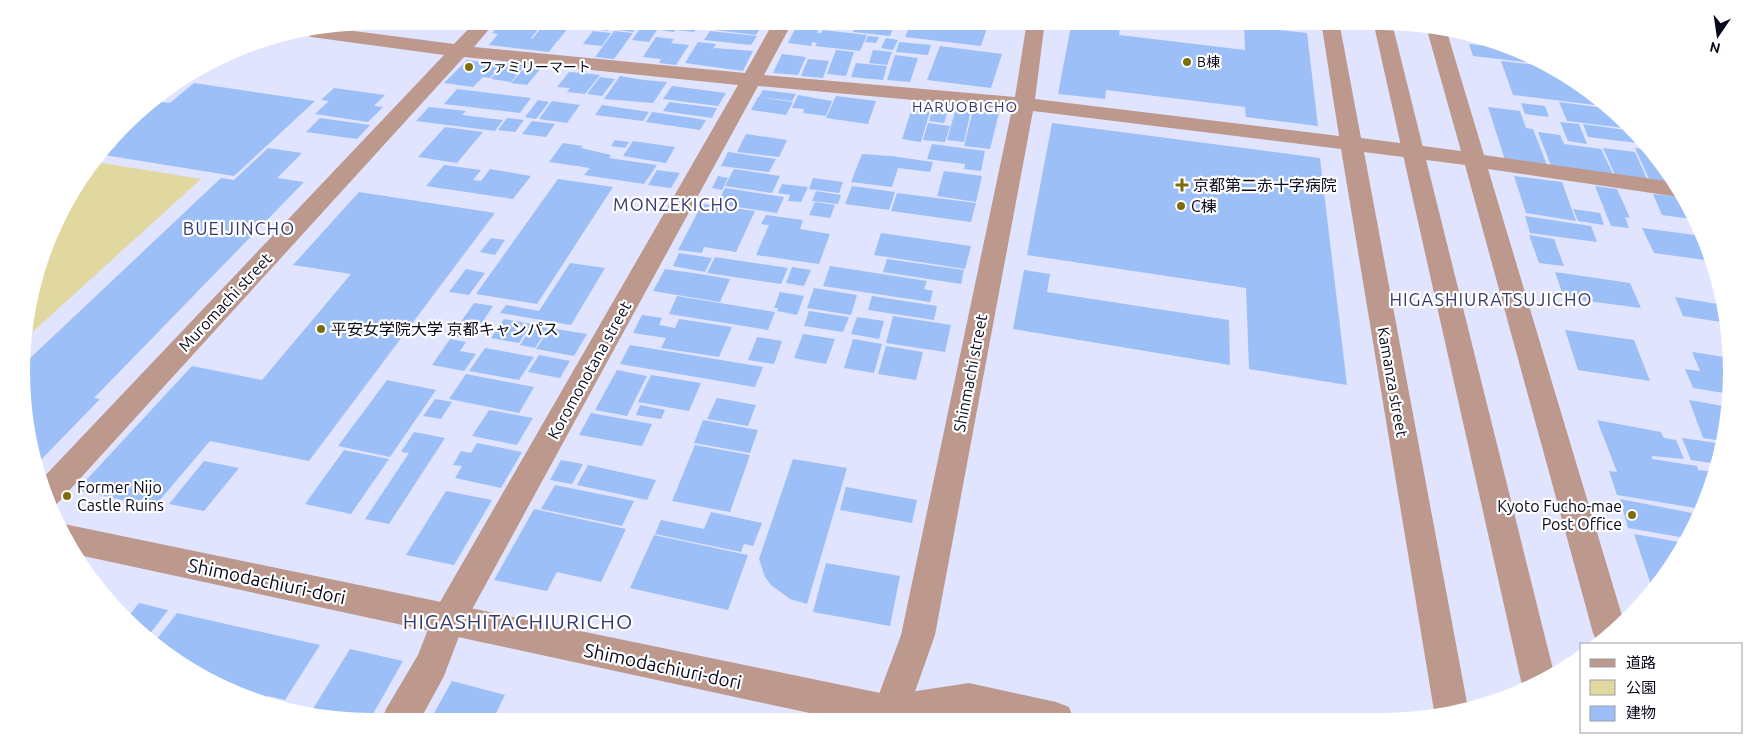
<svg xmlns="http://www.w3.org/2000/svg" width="1753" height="743" viewBox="0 0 1753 743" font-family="Ubuntu,'Noto Sans JP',sans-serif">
	<rect width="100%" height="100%" fill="#e1e4fe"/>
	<!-- green -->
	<path fill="#e1d8a0" d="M96,162L201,179L27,337L28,303L68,196Z"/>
	<!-- building -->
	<path fill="#9cbff7" d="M415,21H447L442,26Z
		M503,21H545L531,38L532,39L547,21L566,23L565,25H570L558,41L550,40L557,41L549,52L489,45L498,34L492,33Z
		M600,21H622L618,27L611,26L607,31L594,29Z
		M645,21H663L649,42L632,40Z
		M665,21H681L674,32L659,30Z
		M682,21H702L694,32L676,30Z
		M725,21H748L764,23L756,35L715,30L721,22Z
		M857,21H896L890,36L853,32Z
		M912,21H957L988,25L981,46L905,37Z
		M1072,21H1121L1119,35L1245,50L1244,26L1307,33L1318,126L1246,117L1245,107L1106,90L1105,99L1058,94Z
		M1258,21H1304L1305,28L1258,23Z
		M623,24L638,25L633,32L618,30Z
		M796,27L819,29L817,33H821L823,30L867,35L860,51L815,46L817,43L812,42L811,46L788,43Z
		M593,31L611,33L602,46L583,44Z
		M614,31L633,33L614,59L595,57Z
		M710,31L757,36L751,45L704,40Z
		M868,36L879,37L876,43L865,42Z
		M1472,36L1494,40L1508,47L1475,43Z
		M656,37L674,39L671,43L689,45L676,65L659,63L661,59L643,57Z
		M886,38L898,40L893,50L881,48Z
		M698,42L716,44L709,56L714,48L753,51L743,71L685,63Z
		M899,42L931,45L928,55L896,52Z
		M1469,44L1515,49L1549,65L1473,56Z
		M940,46L1002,54L991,88L927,80Z
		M836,50L854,52L846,76L827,74Z
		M873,50L892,52L887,65L869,63Z
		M782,54L806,57L798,75L773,73Z
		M895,55L918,58L910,82L887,80Z
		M808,59L829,61L823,78L801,76Z
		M467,60L502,65L490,78L483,77L473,87L444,83Z
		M1501,61L1554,67L1611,107L1513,95Z
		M505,63L525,65L511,82L491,79Z
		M856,63L887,66L883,80L851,77Z
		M526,66L541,68L527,85L511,83Z
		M569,72L582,73L600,75L585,94L567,92L570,88L557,87Z
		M620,76L644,80L667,82L653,103L604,99Z
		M600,77L615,79L602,96L587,94Z
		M194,83L315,101L234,176L104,155L116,146L110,145L130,122L155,101L170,103Z
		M672,86L726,93L718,106L663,99Z
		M334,88L385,95L374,106L383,107L368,122L315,114L329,101L321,100Z
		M457,89L531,98L520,113L444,104Z
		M763,90L796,94L792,101L759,97Z
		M798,95L832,101L826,116L803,113L804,109L792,108Z
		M836,96L876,101L868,124L826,118Z
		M758,97L793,102L786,115L751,110Z
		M538,100L549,102L536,119L525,117Z
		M552,101L580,105L567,123L539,119Z
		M669,102L717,108L712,118L663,111Z
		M935,102L950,104L944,123L929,121Z
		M1559,102L1613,109L1632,129L1567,121Z
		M1521,103L1545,106L1549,117L1525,114Z
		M602,105L649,112L643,121L595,115Z
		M913,105L931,108L921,142L902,139Z
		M974,106L1000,109L990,149L964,146Z
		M429,107L466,111L462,115L503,120L495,131L416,121Z
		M1488,107L1520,111L1526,128L1533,129L1547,165L1505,160Z
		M956,108L971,110L964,142L947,140Z
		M652,112L706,120L700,130L646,122Z
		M320,118L370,125L357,139L306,132Z
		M507,118L524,120L515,132L498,130Z
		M532,121L555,124L546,137L522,134Z
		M1560,122L1579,124L1587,144L1568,141Z
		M928,123L950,126L945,142L923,140Z
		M1052,123L1320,158L1347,385L1249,369L1246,288L1027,255Z
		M1583,124L1633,131L1646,144L1588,137Z
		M445,127L483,132L457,163L418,157Z
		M1538,132L1560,135L1564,144L1601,149L1613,174L1551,166Z
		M746,134L787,140L779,157L737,152Z
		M615,140L629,142L625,148L611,146Z
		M633,141L675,147L666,163L623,156Z
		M563,143L583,146L581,148L611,155L609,158L657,165L644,184L584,175L590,168L549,162Z
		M932,144L985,151L981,171L964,169L965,164L927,159Z
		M268,148L302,153L277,178L304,182L94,398L100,399L36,465L24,418L26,362L221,178L234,180Z
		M1603,148L1635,152L1647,179L1615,175Z
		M1635,148L1652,150L1658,157L1671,182L1649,179Z
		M728,152L776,159L769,172L721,166Z
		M862,154L891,156L933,162L930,172L898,168L892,187L851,182Z
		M444,165L481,170L473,180L481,181L490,169L531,176L513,199L426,186Z
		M734,169L780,176L772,193L725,186Z
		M657,170L680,173L671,188L648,185Z
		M944,171L982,176L976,202L937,196Z
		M718,176L728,178L722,190L712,188Z
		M1514,176L1562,182L1576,221L1526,213Z
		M813,178L843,182L839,193L809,189Z
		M558,179L613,187L537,304L476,294Z
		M782,184L808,187L801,202L788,201L790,195L778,193Z
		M852,186L895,192L889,210L845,204Z
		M1595,186L1617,189L1630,218L1625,217L1629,228L1611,226Z
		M725,188L784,197L777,213L717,204Z
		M816,191L841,195L838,204L812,201Z
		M359,192L495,213L309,461L210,441L154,507L77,490L192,366L262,380L351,274L293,265Z
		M897,193L976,203L971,222L891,211Z
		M1653,194L1683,197L1692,219L1662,215Z
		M815,202L835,205L830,218L809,215Z
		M702,204L755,211L736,252L704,247L702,253L678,250Z
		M1573,209L1600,213L1604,225L1578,221Z
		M766,215L803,220L800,229L830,234L819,264L756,255L769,225L761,224Z
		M1525,216L1591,226L1597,242L1530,233Z
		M1642,228L1703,236L1712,261L1654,253Z
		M881,233L971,246L965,269L874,255Z
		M1529,235L1554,239L1564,266L1539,263Z
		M491,238L505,240L495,255L480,252Z
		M679,253L712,258L705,272L673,266Z
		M715,257L788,268L781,284L707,273Z
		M887,259L964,270L961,284L883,272Z
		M570,263L605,268L571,325L500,313L506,305L539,311Z
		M830,266L927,281L924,289L933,291L930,302L823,286Z
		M792,267L811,270L804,286L786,283Z
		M466,269L485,273L469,295L449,292Z
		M665,269L700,274L730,279L720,302L653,291Z
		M1024,270L1050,274L1047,292L1229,320L1230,365L1013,329Z
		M1555,272L1630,283L1641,308L1564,298Z
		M814,288L857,295L851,315L807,308Z
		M780,292L804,296L797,315L777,311L778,308H774Z
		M677,296L775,312L768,330L669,314Z
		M872,296L937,306L934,320L868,310Z
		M1675,297L1724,305L1727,323L1683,316Z
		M474,303L493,306L471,339L451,336Z
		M809,311L849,317L843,332L804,326Z
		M642,315L662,318L659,325L675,328L679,319L732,327L719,357L661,348L666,338L633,333Z
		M893,316L951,325L945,352L886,343Z
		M857,317L884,321L879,339L851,334Z
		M504,319L531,324L519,343L491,338Z
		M533,325L548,328L535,348L520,345Z
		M550,328L587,334L574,356L536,349Z
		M1565,330L1634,340L1650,381L1578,370Z
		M803,334L835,339L826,364L794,358Z
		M757,337L782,341L774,364L748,360Z
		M450,339L466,342L460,351L476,354L464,371L432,365Z
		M853,339L882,344L874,373L844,368Z
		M630,345L763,367L755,387L620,364Z
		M886,346L923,352L916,380L878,374Z
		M485,348L534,357L519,380L469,371Z
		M1692,352L1731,358L1730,394L1693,388L1685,369L1700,371Z
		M539,355L570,361L560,378L528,372Z
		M617,370L647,376L627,416L595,410Z
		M466,374L534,387L519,413L449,399Z
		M651,375L701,383L689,411L638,402Z
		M387,380L436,390L390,457L338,446Z
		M717,398L756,405L748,426L707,419Z
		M435,399L452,402L441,419L423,416Z
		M1689,400L1729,407L1723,441L1703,438Z
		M640,405L665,410L661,419L636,415Z
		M489,410L533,418L517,445L472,436Z
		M591,413L652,424L642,446L579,435Z
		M703,420L758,430L750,453L694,443Z
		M1597,420L1661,432L1664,438L1676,440L1684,459L1652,456V459L1697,466L1698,470L1716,472L1713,484L1701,509L1617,495L1609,471L1617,472Z
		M414,432L445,438L389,524L365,519L409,453L401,452Z
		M1682,438L1717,443L1721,452L1718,464L1691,460Z
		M477,443L522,452L501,488L455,478L462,466L453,465L461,451L471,453Z
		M695,445L750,455L730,512L672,501Z
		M344,450L389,459L351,514L305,504Z
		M793,459L847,468L807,604L790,599L771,585L765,577L759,559Z
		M561,460L583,464L572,484L550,480Z
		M204,461L239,468L204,511L169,504Z
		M588,465L656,480L647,500L577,485Z
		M555,485L634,501L622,526L541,509Z
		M846,487L917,500L912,523L840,510Z
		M446,491L492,500L454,565L406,555Z
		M1620,499L1697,514L1698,515L1686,538L1628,528Z
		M534,509L626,529L601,582L557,572L547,591L494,580Z
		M711,512L762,523L753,546L744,544L741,552L655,534L661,520L704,529Z
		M1634,534L1684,543L1673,566L1652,588Z
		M654,535L748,555L728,610L630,588Z
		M826,563L900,576L890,626L813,612Z
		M139,603L168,610L146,639L127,618Z
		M177,613L320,645L285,700L268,696L262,704L259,703L197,675L153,644Z
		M350,649L403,661L369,721L311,712Z
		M452,681L505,695L492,721L429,722Z"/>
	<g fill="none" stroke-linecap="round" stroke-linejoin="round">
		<!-- minor -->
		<path fill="#bd998d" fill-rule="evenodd" d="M476,21H496L474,47L745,73L774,21H793L764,75L1015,97L1027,21H1045L1035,99L1339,136L1321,21H1339L1361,138L1461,151L1427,30L1447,32L1484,155L1674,182L1683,196L1679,197L1488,169L1623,619L1598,644L1593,633L1465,165L1364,152L1468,708L1435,717L1341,149L1033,111L935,635L905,720H875L872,713L901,635L1012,109L758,86L463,626L444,676L419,722H381L386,709L418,655L436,609L738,85L464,57L56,505L50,507L39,482L444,55L311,37L303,33L331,28L454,44Z"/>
		<!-- tertiary -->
		<path fill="#bd998d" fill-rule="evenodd" d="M1373,21L1392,23L1554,673L1525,690L1521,681Z
			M64,524L890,695L969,683L1056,702L1069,707L1074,720H980L969,717L953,720H842L74,554L68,546L59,526Z"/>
	</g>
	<!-- markers -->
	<g fill="#7c6e0b" stroke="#fff" stroke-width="2">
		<circle cx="1187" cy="62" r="5"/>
		<circle cx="469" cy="67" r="5"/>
		<path d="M1179.5 177.5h5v5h5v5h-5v5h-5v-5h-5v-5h5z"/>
		<circle cx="1181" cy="206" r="5"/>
		<circle cx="321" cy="329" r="5"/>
		<circle cx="67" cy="496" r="5"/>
		<circle cx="1632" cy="515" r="5"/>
	</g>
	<g text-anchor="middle" stroke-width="4.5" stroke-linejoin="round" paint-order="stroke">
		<!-- far-poi labels -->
		<g font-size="14" fill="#08081d" stroke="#fff" text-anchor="start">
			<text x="1197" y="67">B棟</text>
			<text x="479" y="72">ファミリーマート</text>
		</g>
		<!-- far-neighbourhood labels -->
		<g font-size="15" letter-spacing="1" fill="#383a6f" stroke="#fff">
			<text x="965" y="112">HARUOBICHO</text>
		</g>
		<!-- poi labels -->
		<g font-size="16" fill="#08081d" stroke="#fff" text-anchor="start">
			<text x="1193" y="191">京都第二赤十字病院</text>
			<text x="1191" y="212">C棟</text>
			<text x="331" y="335">平安女学院大学 京都キャンパス</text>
			<text x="77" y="493">Former Nijo<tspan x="77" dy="18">Castle Ruins</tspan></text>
			<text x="1622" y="512" text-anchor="end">Kyoto Fucho-mae<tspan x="1622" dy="18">Post Office</tspan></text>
		</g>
		<!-- street labels -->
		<g font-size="16" fill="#08081d" stroke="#fff">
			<text transform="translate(225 302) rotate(-47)" y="6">Muromachi street</text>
			<text transform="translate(589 370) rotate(-61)" y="6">Koromonotana street</text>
			<text transform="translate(970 373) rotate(-79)" y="6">Shinmachi street</text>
			<text transform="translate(1393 382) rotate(80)" y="6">Kamanza street</text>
		</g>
		<!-- neighbourhood labels -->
		<g font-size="18" letter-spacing="1" fill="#383a6f" stroke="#fff">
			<text x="676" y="211">MONZEKICHO</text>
			<text x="239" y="235">BUEIJINCHO</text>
			<text x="1491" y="306">HIGASHIURATSUJICHO</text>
		</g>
		<!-- near-street labels -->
		<g font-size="19" fill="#08081d" stroke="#fff">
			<text transform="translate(267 581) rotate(12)" y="7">Shimodachiuri-dori</text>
			<text transform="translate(663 666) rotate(12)" y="7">Shimodachiuri-dori</text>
		</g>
		<!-- near-neighbourhood labels -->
		<g font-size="21" letter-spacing="1" fill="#383a6f" stroke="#fff">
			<text x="518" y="629">HIGASHITACHIURICHO</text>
		</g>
	</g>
	<!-- crop -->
	<path d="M0 0H1753V743H0ZM371 30H1382A341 341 0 0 1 1723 371V372A341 341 0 0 1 1382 713H371A341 341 0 0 1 30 372V371A341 341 0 0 1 371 30Z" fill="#fff" fill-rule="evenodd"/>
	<!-- legend -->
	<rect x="1580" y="643" width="162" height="90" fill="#ffffff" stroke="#9c9ca5"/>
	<rect x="1590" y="659" width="25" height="8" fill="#bd998d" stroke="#9c9ca5"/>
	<text x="1626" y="668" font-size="15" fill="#08081d">道路</text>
	<rect x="1590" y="680" width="25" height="15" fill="#e1d8a0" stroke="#9c9ca5"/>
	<text x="1626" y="693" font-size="15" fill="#08081d">公園</text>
	<rect x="1590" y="706" width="25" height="15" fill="#9cbff7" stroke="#9c9ca5"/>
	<text x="1626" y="718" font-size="15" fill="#08081d">建物</text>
	<!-- north arrow -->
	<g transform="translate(1718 35) rotate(193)" stroke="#ffffff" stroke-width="4" paint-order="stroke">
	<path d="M0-4L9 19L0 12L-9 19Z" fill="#08081d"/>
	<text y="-8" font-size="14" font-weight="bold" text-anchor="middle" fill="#08081d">N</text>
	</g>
</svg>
